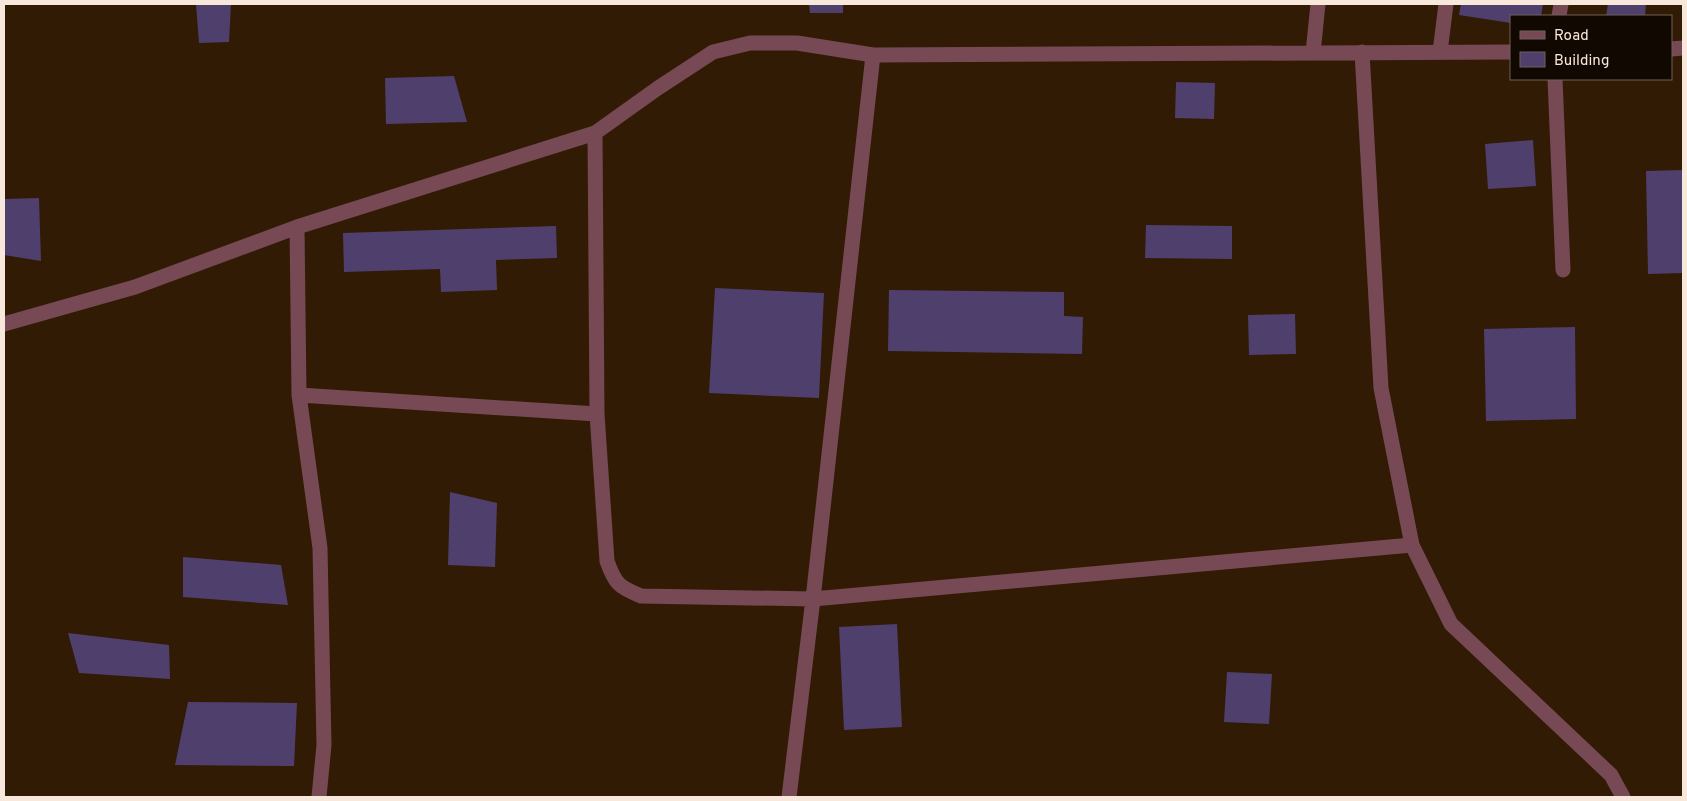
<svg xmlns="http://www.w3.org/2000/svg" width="1687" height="801" viewBox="0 0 1687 801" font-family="Overpass,sans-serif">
	<rect width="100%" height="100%" fill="#311b04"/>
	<!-- building -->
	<path fill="#4f3f6d" d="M196,4H231L229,42L199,43Z
		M809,4H843V13H810Z
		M1461,4H1543L1541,16H1511V23L1459,15Z
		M1608,4H1646L1645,16H1606Z
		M454,76L467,122L386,124L385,78Z
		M1176,82L1215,83L1214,119L1175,118Z
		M1533,140L1536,186L1488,189L1485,144Z
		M1683,170V273L1648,274L1646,171Z
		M39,198L41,261L4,255V199Z
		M1146,225L1232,226V259L1145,258Z
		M556,226L557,258L496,260L497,290L441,292L440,269L344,272L343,233Z
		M715,288L824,293L819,398L709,393Z
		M889,290L1064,292V316L1083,317L1082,354L888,351Z
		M1295,314L1296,354L1249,355L1248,315Z
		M1575,327L1576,419L1486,421L1484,329Z
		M450,492L497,503L495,567L448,565Z
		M183,557L281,565L288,605L183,597Z
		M897,624L902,727L844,730L839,627Z
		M68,633L169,645L170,679L79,673Z
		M1227,672L1272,674L1269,724L1224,722Z
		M188,702L297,703L294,766L175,765Z"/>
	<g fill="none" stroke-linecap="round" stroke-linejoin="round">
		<!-- street -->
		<path stroke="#764954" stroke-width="15" d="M1559,16L1561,4
			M1671,49L1683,48
			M1362,52L1381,388L1412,545L1451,624L1611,775L1623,797
			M1440,52L1446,4
			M1313,53L1318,4
			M1555,79L1563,270
			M595,133L597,414L607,561C615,584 619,587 641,596L813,599L1412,545
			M297,227L299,395L320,548L324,745L319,797
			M4,324L135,287L297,227L595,133L658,88L713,52L750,43H797L873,55L1511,52
			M299,395L597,414
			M789,797L813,599L873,55"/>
	</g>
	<!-- border -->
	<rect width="1687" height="801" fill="none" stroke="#f7e8db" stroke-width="10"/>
	<!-- legend -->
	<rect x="1510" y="15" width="162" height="65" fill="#120802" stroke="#6e6259"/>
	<rect x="1520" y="31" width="25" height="8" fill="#764954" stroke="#6e6259"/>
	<text x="1554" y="40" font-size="15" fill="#f7e8db">Road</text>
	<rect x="1520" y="52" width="25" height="15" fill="#4f3f6d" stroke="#6e6259"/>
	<text x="1554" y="65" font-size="15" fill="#f7e8db">Building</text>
</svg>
